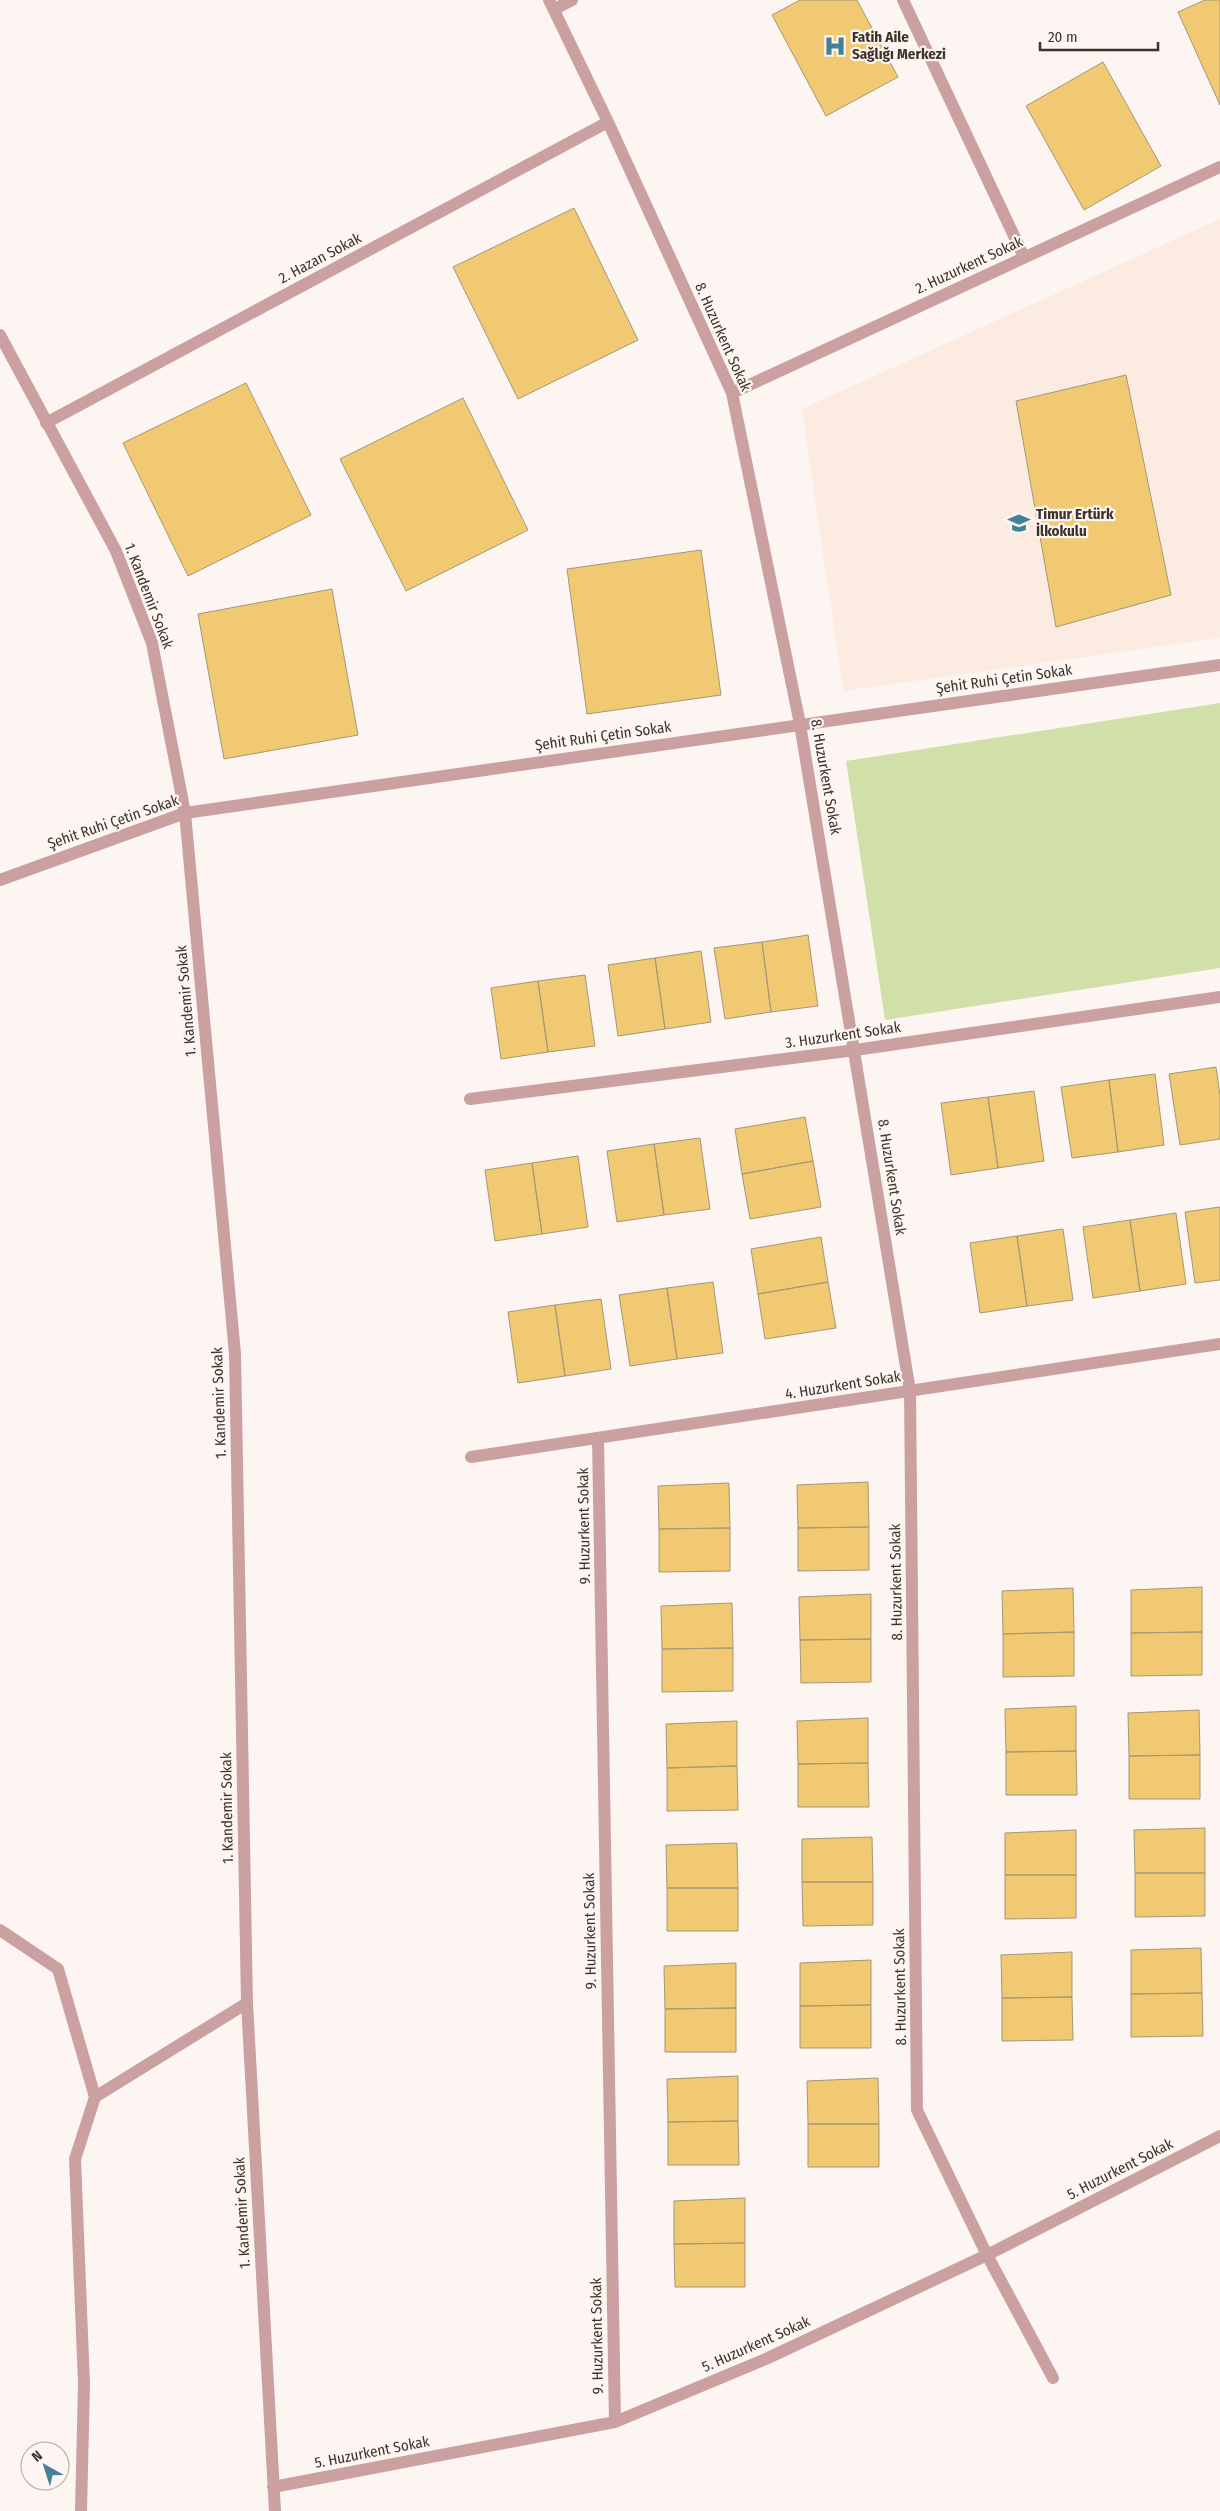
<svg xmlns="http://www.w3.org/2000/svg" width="1220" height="2511" viewBox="0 0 1220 2511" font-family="'Fira Sans Condensed',sans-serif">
	<rect width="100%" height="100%" fill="#fcf5f1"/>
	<!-- built -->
	<path fill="#fcebe1" d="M1220,219V638L843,691L802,409Z"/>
	<!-- green -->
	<path fill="#d1e0a8" d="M1220,703V968L885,1020L846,761Z"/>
	<!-- building -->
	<path fill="#f0c972" stroke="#a59778" d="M800,0H857L898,77L826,116L772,15Z
		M1205,0H1220V105L1178,12Z
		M1103,62L1161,166L1084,210L1026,106Z
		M574,208L638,340L518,399L453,267Z
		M1126,375L1171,595L1056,627L1016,401Z
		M246,383L311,515L188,576L123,443Z
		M463,398L528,530L406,591L340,459Z
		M701,550L721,695L587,714L567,569Z
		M332,589L358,735L224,759L198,614Z
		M808,935L818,1006L771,1012L762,942Z
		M762,942L771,1012L725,1019L714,948Z
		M701,951L711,1022L665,1029L655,958Z
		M655,958L665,1029L618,1036L608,965Z
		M585,975L595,1046L548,1052L538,981Z
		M538,981L548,1052L501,1059L491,988Z
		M1216,1067L1220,1095V1139L1180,1145L1169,1074Z
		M1155,1074L1164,1145L1118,1152L1109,1080Z
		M1109,1080L1118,1152L1072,1158L1061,1087Z
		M1034,1091L1044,1161L998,1168L988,1097Z
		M988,1097L998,1168L951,1175L941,1103Z
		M805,1117L813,1161L742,1174L735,1129Z
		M700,1138L710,1209L664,1215L654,1144Z
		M654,1144L664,1215L617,1222L607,1151Z
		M578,1156L588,1227L542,1234L532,1163Z
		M813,1161L821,1207L750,1219L742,1174Z
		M532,1163L542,1234L495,1241L485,1170Z
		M1220,1207V1280L1195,1283L1185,1212Z
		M1176,1213L1186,1284L1140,1291L1130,1220Z
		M1130,1220L1140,1291L1093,1298L1083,1227Z
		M1063,1229L1073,1300L1027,1306L1017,1236Z
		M1017,1236L1027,1306L980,1313L970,1243Z
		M821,1237L828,1282L758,1294L751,1249Z
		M713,1282L723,1353L677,1359L667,1288Z
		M828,1282L836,1328L765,1339L758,1294Z
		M667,1288L677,1359L630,1366L619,1295Z
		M601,1299L611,1369L565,1376L555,1305Z
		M555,1305L565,1376L518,1383L508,1312Z
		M868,1482L869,1527L798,1528L797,1485Z
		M729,1483L730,1528L659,1529L658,1486Z
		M869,1527V1570L798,1571V1528Z
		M730,1528V1571L659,1572V1529Z
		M1202,1587V1632L1131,1633V1590Z
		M1073,1588L1074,1632L1003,1634L1002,1591Z
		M871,1594V1639L800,1640L799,1597Z
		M732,1603L733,1648L662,1649L661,1606Z
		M1074,1632V1676L1003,1677V1634Z
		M1202,1632V1675L1131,1676V1633Z
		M871,1639V1682L801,1683L800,1640Z
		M733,1648V1691L662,1692V1649Z
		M1076,1706V1751L1006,1752L1005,1709Z
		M1199,1710L1200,1755L1129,1756L1128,1713Z
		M868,1718V1763L798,1764L797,1721Z
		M737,1721V1766L667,1768L666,1724Z
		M1076,1751L1077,1795H1006V1752Z
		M1200,1755V1799H1129V1756Z
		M868,1763L869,1807H798V1764Z
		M737,1766L738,1810L667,1811V1768Z
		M1205,1828V1873H1135L1134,1830Z
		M1076,1830V1875H1005V1833Z
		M872,1837L873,1882H802V1839Z
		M737,1843L738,1888H667L666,1845Z
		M1135,1873H1205V1916L1135,1917Z
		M1005,1875H1076V1918L1005,1919Z
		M802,1882H873V1925L803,1926Z
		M667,1888H738V1931H667Z
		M1201,1948L1202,1993L1131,1994V1950Z
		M1072,1952V1997L1002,1998L1001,1955Z
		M871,1960V2005L800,2006V1963Z
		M736,1963V2008L665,2009L664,1966Z
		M1202,1993L1203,2036L1131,2037V1994Z
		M1072,1997L1073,2040L1002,2041V1998Z
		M871,2005V2048H800V2006Z
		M736,2008V2052H665V2009Z
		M738,2076V2121L668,2122L667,2079Z
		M878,2078L879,2124H808L807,2081Z
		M738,2121L739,2165H668V2122Z
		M808,2124H879V2167H808Z
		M745,2198V2243L674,2244V2201Z
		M745,2243V2287H675L674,2244Z"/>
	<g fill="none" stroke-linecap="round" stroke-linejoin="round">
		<!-- street -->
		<path stroke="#cba0a1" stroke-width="12" d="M549,0L608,122L732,393L800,724L910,1391L917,2110L987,2255L1053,2378
			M903,0L1024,257
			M555,9L572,0
			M0,335L116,551L152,643L185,813L235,1354L247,2003L275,2511
			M732,393L1220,167
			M46,423L608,122
			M0,880L185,813L1220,665
			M470,1099L855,1050L1220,997
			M598,1439L615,2422
			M471,1457L1220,1344
			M0,1930L58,1969L95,2097
			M273,2487L615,2422L768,2358L987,2255L1220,2136
			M81,2511L84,2384L75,2159L95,2097L247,2003"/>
	</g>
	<!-- icons -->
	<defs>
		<g id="hospital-bare" transform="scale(1.725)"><path d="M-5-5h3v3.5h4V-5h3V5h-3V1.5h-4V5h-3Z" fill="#438197" stroke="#fcf5f1" stroke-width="2.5" paint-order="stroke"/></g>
		<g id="school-bare" transform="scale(1.725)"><path d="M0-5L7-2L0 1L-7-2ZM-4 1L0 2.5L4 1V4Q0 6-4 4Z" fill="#438197" stroke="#fcf5f1" stroke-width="2.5" paint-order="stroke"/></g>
	</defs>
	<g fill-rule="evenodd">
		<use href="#hospital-bare" x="835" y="46"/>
		<use href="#school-bare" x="1019" y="523"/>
	</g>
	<g text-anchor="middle" stroke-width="4.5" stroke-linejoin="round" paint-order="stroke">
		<!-- poi labels -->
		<g font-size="15" font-weight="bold" fill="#3f322b" stroke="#fcf5f1" text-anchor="start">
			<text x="852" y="42">Fatih Aile<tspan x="852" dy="17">Sağlığı Merkezi</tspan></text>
			<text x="1036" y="519">Timur Ertürk<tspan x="1036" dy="17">İlkokulu</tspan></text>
		</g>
		<!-- street labels -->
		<g font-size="15" fill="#3f322b" stroke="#fcf5f1">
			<text transform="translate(320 258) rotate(-28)" y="5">2. Hazan Sokak</text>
			<text transform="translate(969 265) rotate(-25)" y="5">2. Huzurkent Sokak</text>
			<text transform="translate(723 337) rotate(66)" y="5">8. Huzurkent Sokak</text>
			<text transform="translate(149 596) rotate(69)" y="5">1. Kandemir Sokak</text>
			<text transform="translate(1004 679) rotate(-8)" y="5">Şehit Ruhi Çetin Sokak</text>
			<text transform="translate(603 736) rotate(-8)" y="5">Şehit Ruhi Çetin Sokak</text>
			<text transform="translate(826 777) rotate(80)" y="5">8. Huzurkent Sokak</text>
			<text transform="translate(113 822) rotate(-19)" y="5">Şehit Ruhi Çetin Sokak</text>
			<text transform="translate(186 1001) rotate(-95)" y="5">1. Kandemir Sokak</text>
			<text transform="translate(843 1035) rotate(-8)" y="5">3. Huzurkent Sokak</text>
			<text transform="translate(892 1177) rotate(81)" y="5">8. Huzurkent Sokak</text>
			<text transform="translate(843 1385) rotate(-9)" y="5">4. Huzurkent Sokak</text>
			<text transform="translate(219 1403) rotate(-92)" y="5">1. Kandemir Sokak</text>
			<text transform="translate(584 1526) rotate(-91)" y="5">9. Huzurkent Sokak</text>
			<text transform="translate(896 1582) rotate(-91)" y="5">8. Huzurkent Sokak</text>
			<text transform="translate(227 1808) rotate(-91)" y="5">1. Kandemir Sokak</text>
			<text transform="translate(590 1931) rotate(-91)" y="5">9. Huzurkent Sokak</text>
			<text transform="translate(900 1987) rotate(-91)" y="5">8. Huzurkent Sokak</text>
			<text transform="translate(1120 2169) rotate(-27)" y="5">5. Huzurkent Sokak</text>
			<text transform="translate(242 2213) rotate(-93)" y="5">1. Kandemir Sokak</text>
			<text transform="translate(597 2336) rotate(-91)" y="5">9. Huzurkent Sokak</text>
			<text transform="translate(756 2344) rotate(-24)" y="5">5. Huzurkent Sokak</text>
			<text transform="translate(372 2452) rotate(-11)" y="5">5. Huzurkent Sokak</text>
		</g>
	</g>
	<!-- north arrow -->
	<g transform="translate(45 2466) rotate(321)"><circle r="24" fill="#fcf5f1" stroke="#b0a7a2"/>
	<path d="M0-4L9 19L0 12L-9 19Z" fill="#438197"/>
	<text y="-8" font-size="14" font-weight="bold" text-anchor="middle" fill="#3f322b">N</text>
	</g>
	<!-- scale -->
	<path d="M1040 42v8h118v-8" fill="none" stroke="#3f322b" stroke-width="2.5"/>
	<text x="1048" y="42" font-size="15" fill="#3f322b" stroke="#fcf5f1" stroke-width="4" paint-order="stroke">20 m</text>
</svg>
